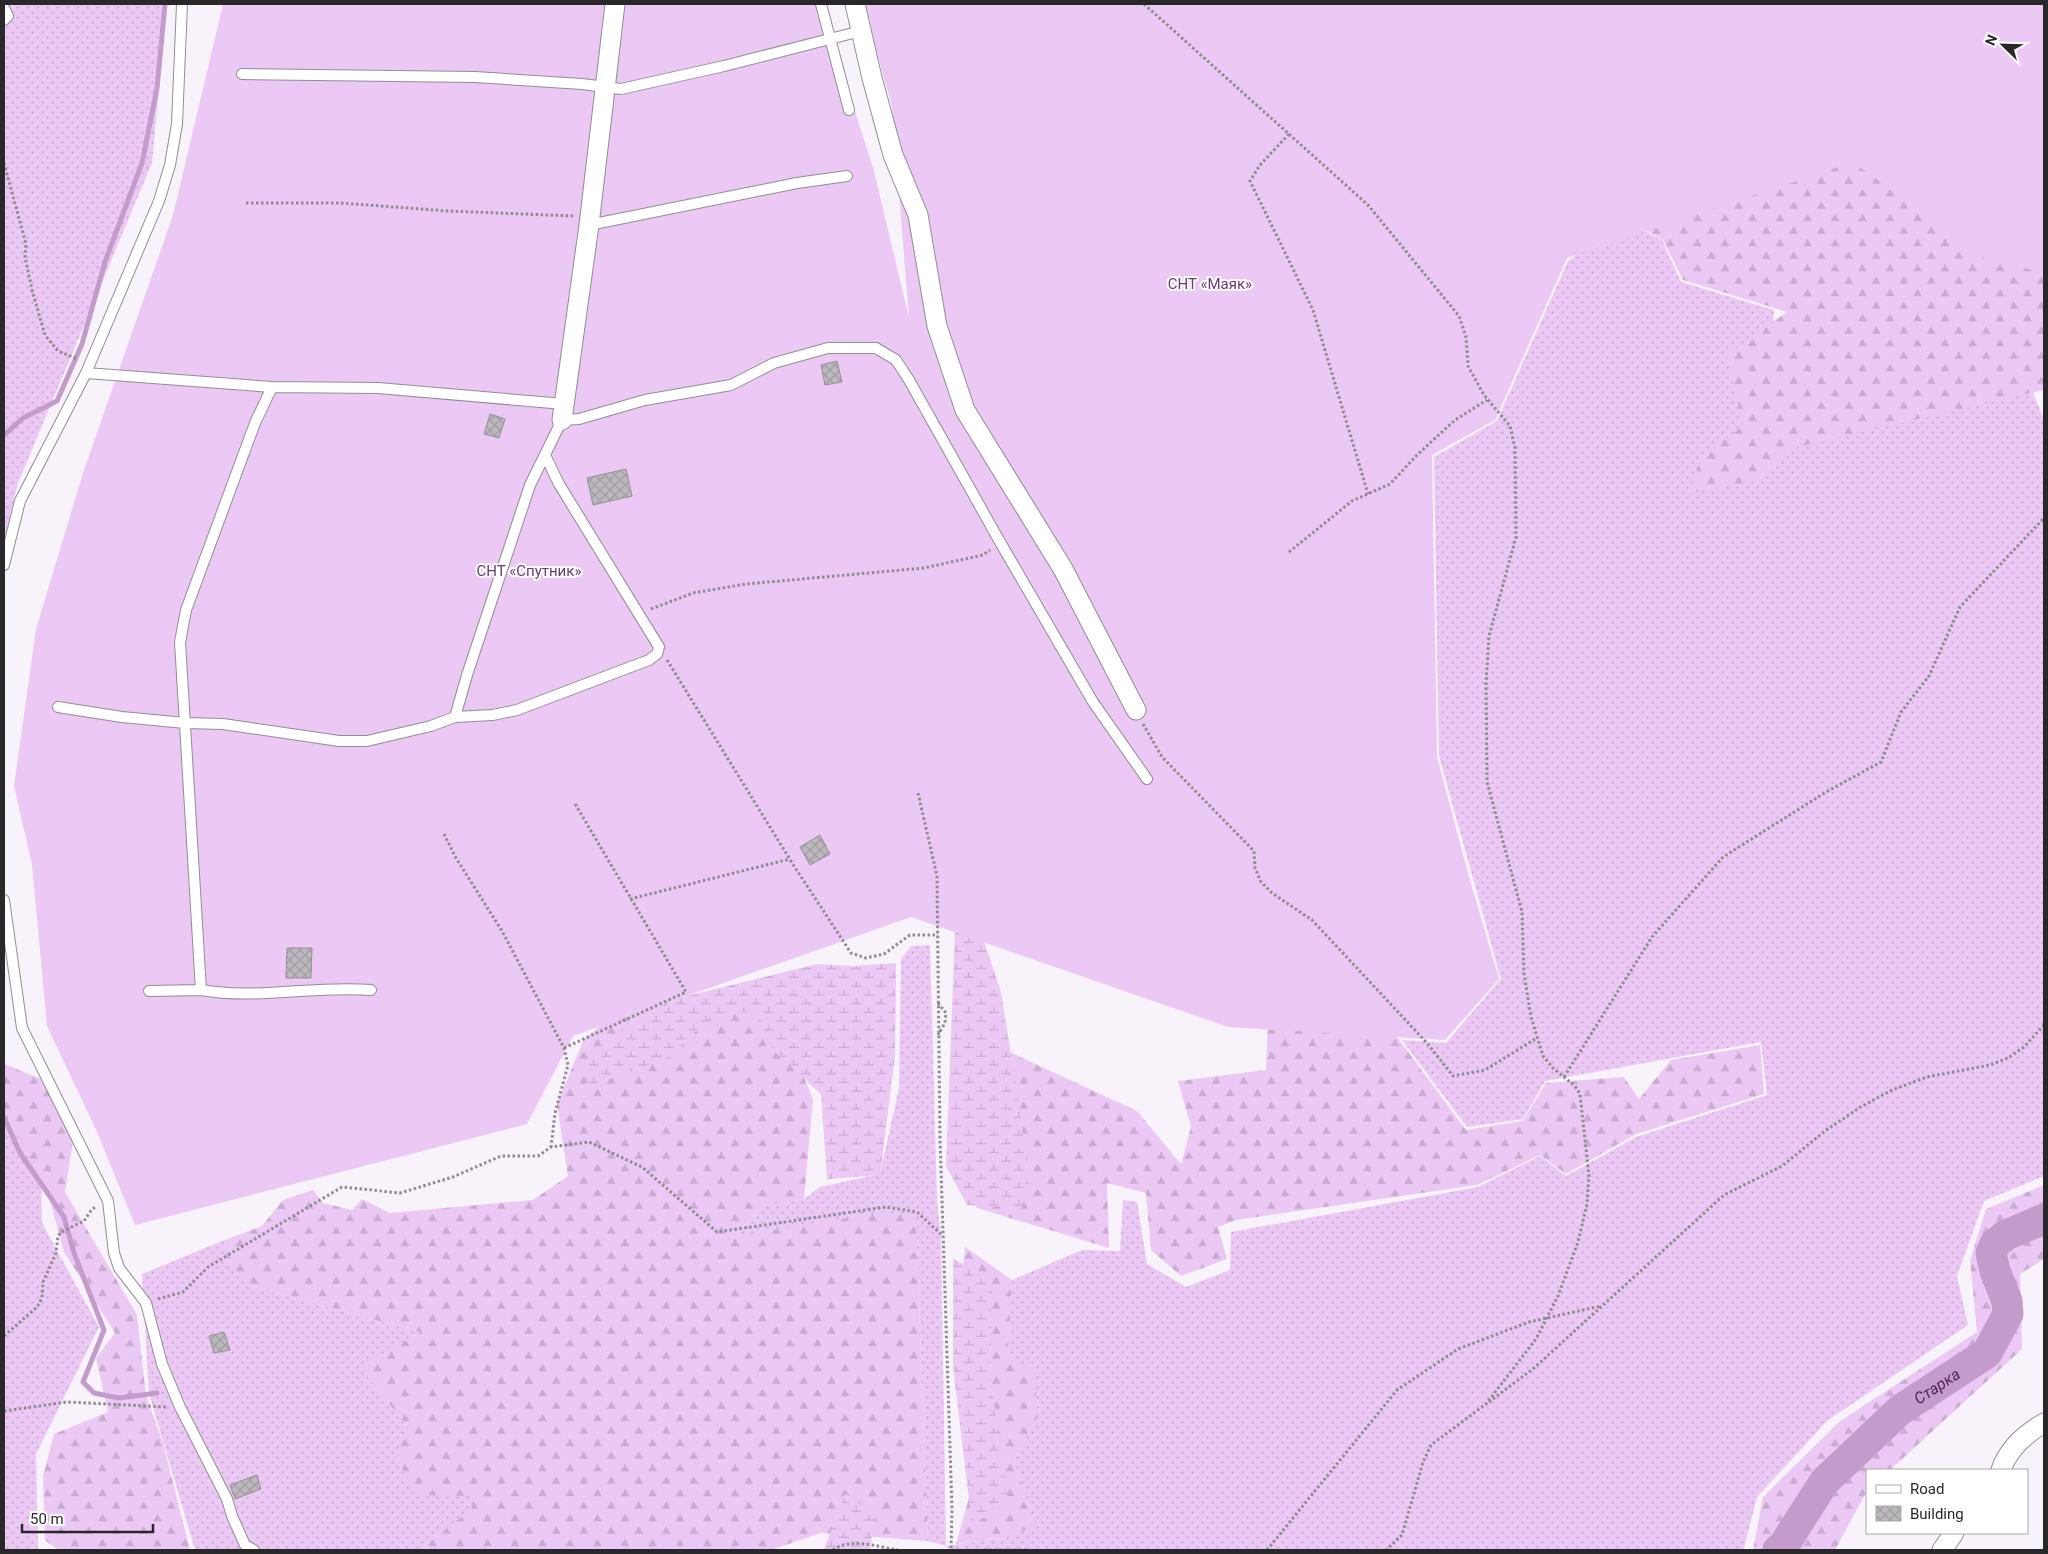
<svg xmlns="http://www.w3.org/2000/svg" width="2048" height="1554" viewBox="0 0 2048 1554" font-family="Roboto,sans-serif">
	<defs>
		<pattern id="grass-dots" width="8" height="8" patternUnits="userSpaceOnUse" patternTransform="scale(1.25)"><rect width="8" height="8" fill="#ecc8f4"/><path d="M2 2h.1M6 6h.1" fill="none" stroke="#caacd1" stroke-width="1.8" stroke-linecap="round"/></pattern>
		<pattern id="forest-firs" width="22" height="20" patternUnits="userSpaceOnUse" patternTransform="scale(1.25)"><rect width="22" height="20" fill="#ecc8f4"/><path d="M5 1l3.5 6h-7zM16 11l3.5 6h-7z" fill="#caacd1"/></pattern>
		<pattern id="wetland-marsh" width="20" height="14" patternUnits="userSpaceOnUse" patternTransform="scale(1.25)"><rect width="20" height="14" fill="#ecc8f4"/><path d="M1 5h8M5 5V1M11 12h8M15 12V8" fill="none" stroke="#caacd1"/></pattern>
		<pattern id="building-cross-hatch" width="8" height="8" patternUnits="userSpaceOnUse" patternTransform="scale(1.25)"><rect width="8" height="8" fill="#bcb6bd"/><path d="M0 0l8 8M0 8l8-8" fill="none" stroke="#a29ca3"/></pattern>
	</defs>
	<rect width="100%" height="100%" fill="#f8f2fa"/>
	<!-- grass -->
	<path fill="url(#grass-dots)" d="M10,4H167L152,163L18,483L4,541V17Z
		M1623,220L1662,240L1681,282L1774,310L1768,433L2030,386L2044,419V1176L1984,1201L1957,1276L1968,1325L1827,1421L1757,1497L1744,1548L1741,1550H950L946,1546L928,1541L916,1217L734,1237L763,1206L804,1199L820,1187L880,1174L899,1088L901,959L911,946L930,945L937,1199L941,1238L946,1546L1007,1537L1034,1524L1014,1460L1038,1416L1008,1356L1012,1280L1082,1250L1120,1251L1123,1200L1137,1202L1147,1264L1186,1287L1230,1270L1231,1232L1478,1187L1540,1156L1566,1176L1636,1137L1767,1095L1761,1042L1545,1081L1523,1119L1467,1127L1402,1040L1446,1043L1501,979L1439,756L1434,457L1497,421L1568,261Z
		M4,1088L40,1116L42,1223L99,1327L36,1454L38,1550H4Z
		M225,1240L227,1260L248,1285L420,1332L361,1367L409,1429L470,1496L473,1509L418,1550H195L149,1393L142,1274Z"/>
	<!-- forest -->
	<path fill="url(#forest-firs)" d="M1826,81L2044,218V390L1797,447L1763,479L1690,493L1700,459L1743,426L1727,355L1787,312L1683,280L1663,240L1611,209Z
		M1368,998L1466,1130L1523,1121L1546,1083L1624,1077L1639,1099L1671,1060L1760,1045L1764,1094L1636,1134L1566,1174L1540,1155L1477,1185L1236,1220L1218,1227L1227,1259L1181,1276L1151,1250L1146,1193L1107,1183L1109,1248L977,1208L953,1171L986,1041L1137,1111L1181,1164L1191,1127L1178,1081L1266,1070L1268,1019Z
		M631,1002H773L813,1099L804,1199L763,1206L735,1236L885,1212L916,1217L928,1541L821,1533L771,1550H418L472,1509L470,1496L418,1495L394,1456L409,1429L360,1367L420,1332L248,1285L227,1260L225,1240L262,1226L283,1200L313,1190L323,1203L352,1210L362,1199L390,1213L533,1200L568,1176L557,1104L584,1039Z
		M4,1064L54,1084L73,1141L65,1192L137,1315L146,1396L163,1443L190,1550H58L45,1540L43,1476L54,1434L108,1412L96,1358L115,1333L64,1252L47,1190L4,1109Z
		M2044,1185V1259L2020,1274L2022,1349L1890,1470H1867V1491L1835,1550H1753L1763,1497L1840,1421L1977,1332L1970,1260L1986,1209Z
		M965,1247L1012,1280L1008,1355L1033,1370L1038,1416L1014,1460L1035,1526L1007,1537L956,1544L975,1476L957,1320Z"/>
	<!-- wetland -->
	<path fill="url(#wetland-marsh)" d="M980,930L1001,992L1016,1085L1028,1170L1022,1208L967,1205L946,1166L955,931Z
		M896,963L895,1056L880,1175L827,1179L821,1094L775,1052L756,1012L715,1013L668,1058L588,1087V1060L621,1030L679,998L817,964L853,966Z
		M953,1258L992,1283L990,1374L1008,1503L972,1525L953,1367Z
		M845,1494L875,1515L870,1550L824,1549Z"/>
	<!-- garden -->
	<path fill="#ecc8f4" d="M223,4H821L874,171L909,318L892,106L863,4H2044V272L1988,261L1853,162L1567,258L1495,420L1432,455L1437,757L1469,877L1499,979L1445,1040L1228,1027L911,917L573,1036L527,1124L135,1225L97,1132L47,1026L32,865L14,786L36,629L83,473L173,215Z"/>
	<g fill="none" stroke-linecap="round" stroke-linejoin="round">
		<!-- stream -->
		<path stroke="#c39ccc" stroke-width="5" d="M4,435L23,418L57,401L82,344L105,262L142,163L157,88L165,4
			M4,1117L20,1153L64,1217L74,1253L104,1330L83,1382L94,1393L119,1398L157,1393"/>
		<!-- river -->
		<path stroke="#c39ccc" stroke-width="31" id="s1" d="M1778,1550L1784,1545L1824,1482L1900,1410L1987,1353L2008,1314L2007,1301L1995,1271L1991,1253L1995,1244L2006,1235L2044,1219"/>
	</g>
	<!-- building -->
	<path fill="url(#building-cross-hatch)" stroke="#969198" d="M837,361L842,382L825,385L821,365Z
		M490,414L505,419L499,438L484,434Z
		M626,469L632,496L593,505L587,478Z
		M820,835L830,854L810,865L800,847Z
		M287,948H312L311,978H286Z
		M224,1332L230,1350L214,1353L209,1336Z
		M257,1475L261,1489L235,1499L230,1485Z"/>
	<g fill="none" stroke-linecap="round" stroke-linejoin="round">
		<!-- service casing -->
		<g stroke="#928d93" stroke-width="12">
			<path id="service" d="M821,4L849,110
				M4,8L8,16L4,20
				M242,74L475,77L582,84L621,89L724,66L861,31
				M589,225L797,183L847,176
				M86,373L272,387
				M4,565L20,501L86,373L159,201L170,165L177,124L182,4
				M58,707L122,717L185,723L223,724L339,741H367L431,726L455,717L467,675L530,485L562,420L579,419L645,400L731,385L774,363L828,348H876L896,360L909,380L1000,542L1093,702L1147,779
				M455,717L493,715L517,710L649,660L657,654L659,647L559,484L545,455
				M4,900L22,1028L108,1201L114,1253L119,1268L146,1303L162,1364L180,1407L227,1499L232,1516L245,1545L254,1550
				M371,990C315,985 257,1000 201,990L180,642L186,610L255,423L272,387L378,388L564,404
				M149,991L201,990"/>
		</g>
		<!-- minor casing -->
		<g stroke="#928d93" stroke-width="21">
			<path id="minor" d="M855,4L872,78L893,155L918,215L937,326L965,410L1063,569L1136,710
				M562,420L589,225L615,4
				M2001,1470C2008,1449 2025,1434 2044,1423
				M1942,1550L1954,1533"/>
		</g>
		<!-- path -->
		<path stroke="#8f8b90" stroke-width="3" stroke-dasharray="2.5 2.5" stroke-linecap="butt" d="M1144,4L1368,205L1459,316L1466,337L1468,366L1484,395L1510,426L1515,448L1516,537L1489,636L1486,683L1487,782L1522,912L1524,974L1531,1017L1543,1056L1553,1068L1575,1086L1580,1094L1589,1176L1587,1204L1578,1242L1558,1296L1536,1339L1486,1404L1431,1445L1423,1462L1402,1535L1386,1550
			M1289,134L1260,165L1250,181L1313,310L1368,494
			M4,163L26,244L25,257L32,290L45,335L58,351L78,359
			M246,203H341L448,211L574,216
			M1289,552L1352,501L1390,484L1417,455L1455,420L1487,400
			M651,609L693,593L746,584L924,568L983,555L990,550
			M667,660L794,866L851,953L866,958L884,954L910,935H938
			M1143,724L1162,757L1254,851L1255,868L1261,882L1272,893L1312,920L1427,1043L1453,1076L1485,1070L1537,1038
			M918,793L937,876L940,1138L952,1509L951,1550
			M444,834L456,858L502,931L564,1048L568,1065L555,1113L551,1147
			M630,899L790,859
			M938,1003L946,1013L945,1023L938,1035
			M564,1048L686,992L574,802
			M1564,1077L1652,937L1723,857L1826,792L1881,762L1901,712L1929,676L1960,607L2044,518
			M158,1299L183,1292L208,1267L342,1187L400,1193L453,1177L501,1156H538L551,1147L589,1142L642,1167L717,1232L886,1207L917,1212L943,1236
			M4,1336L37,1307L42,1298L43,1282L56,1253L58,1236L61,1232L84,1221L92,1209L96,1207
			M1489,1402L1534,1368L1724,1195L1782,1166L1825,1131L1859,1108L1892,1090L1927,1077L1990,1065L2008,1058L2024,1047L2044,1025
			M4,1411L67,1402L167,1407
			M833,1550C851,1537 878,1547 898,1550
			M984,1550H1028
			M1267,1550L1397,1390L1458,1349L1529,1322L1601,1306"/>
		<!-- service -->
		<use href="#service" stroke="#fff" stroke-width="10"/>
		<!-- minor -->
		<use href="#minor" stroke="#fff" stroke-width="19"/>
	</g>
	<g text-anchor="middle" stroke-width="4" stroke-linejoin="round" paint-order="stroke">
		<!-- park labels -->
		<g font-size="15" fill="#6a3975" stroke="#fff">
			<text x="1210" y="289">СНТ «Маяк»</text>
			<text x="529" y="576">СНТ «Спутник»</text>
		</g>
		<!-- water labels -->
		<g font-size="16" font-style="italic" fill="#52235d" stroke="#fff">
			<text dy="6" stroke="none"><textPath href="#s1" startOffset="231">Старка</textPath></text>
		</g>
	</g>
	<!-- border -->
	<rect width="2048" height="1554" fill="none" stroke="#29272a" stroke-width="10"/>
	<!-- legend -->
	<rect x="1866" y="1469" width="162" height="65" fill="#ffffff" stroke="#a9a9aa"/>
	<rect x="1876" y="1485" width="25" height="8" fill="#ffffff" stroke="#a9a9aa"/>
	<text x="1910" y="1494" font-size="15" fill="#29272a">Road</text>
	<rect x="1876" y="1506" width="25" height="15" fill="url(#building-cross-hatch)" stroke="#a9a9aa"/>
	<text x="1910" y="1519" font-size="15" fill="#29272a">Building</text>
	<!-- north arrow -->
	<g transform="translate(2003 45) rotate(293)" stroke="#ffffff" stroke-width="4" paint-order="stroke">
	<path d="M0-4L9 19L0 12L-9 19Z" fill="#29272a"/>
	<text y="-8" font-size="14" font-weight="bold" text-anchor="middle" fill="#29272a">N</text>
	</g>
	<!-- scale -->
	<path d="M22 1524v8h131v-8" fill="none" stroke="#29272a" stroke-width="2.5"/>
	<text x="30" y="1524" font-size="15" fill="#29272a" stroke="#ffffff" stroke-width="4" paint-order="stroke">50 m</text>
</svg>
